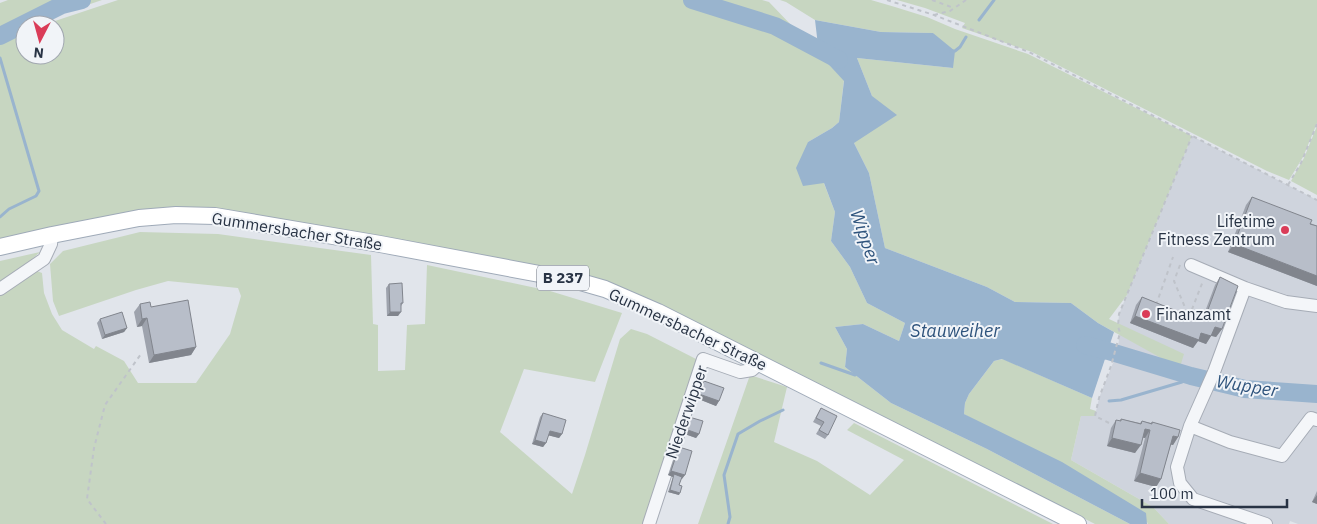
<svg xmlns="http://www.w3.org/2000/svg" width="1317" height="524" viewBox="0 0 1317 524" font-family="'IBM Plex Sans',sans-serif">
	<rect width="100%" height="100%" fill="#e1e5eb"/>
	<!-- built -->
	<path fill="#cfd4dd" d="M1192,136L1317,200V524H1298L1290,521L1289,524H1169L1153,507L1071,460L1081,416H1095L1099,398L1117,353L1120,333L1118,326L1119,314Z"/>
	<!-- green -->
	<path fill="#c7d6c1" d="M8,0H102L58,15L10,25L0,30V3Z
		M118,0H762L769,2L844,80L839,122L832,128L808,142L835,212L831,241L850,267L867,303L905,323L899,341L863,324L835,327L847,349L845,367L891,403L987,449L1130,524H1095L833,391L770,361L633,292L571,274L218,211L0,240V39L11,32L25,29V55H55V25H40L55,21Z
		M780,0H871L895,7L927,17L955,29L1028,54L1192,136L1127,295L1109,319L1184,354L1180,367L1170,363L1098,323L1071,303L1015,302L987,287L885,248L869,173L854,143L872,96L857,58L953,68L933,33L881,32L815,20L786,2Z
		M897,0H1317V123L1303,157L1289,180L1267,171L1032,52L962,28L965,23L925,8Z
		M1317,126V195L1291,181L1304,158Z
		M140,232L218,234L371,255L373,324L378,325V371L405,370L407,325L425,324L427,265L550,291L622,313L595,382L524,369L500,432L572,494L585,455L620,339L631,329L647,334L698,360L644,524H0V292L37,271L42,273L44,293L52,314L62,330L94,349L96,346L124,361L138,383H196L230,334L241,296L238,288L168,281L136,290L59,316L53,301L50,264L63,251Z
		M40,252L8,281L0,286V261Z
		M1003,359L1092,398L1090,409L1096,411L1095,416H1081L1071,460L1153,507L1169,524H1147L1148,523L964,414L965,403L969,394L994,361Z
		M750,375L787,387L774,442L817,461L870,495L904,460L847,430L854,423L1053,524H698Z"/>
	<!-- water -->
	<path fill="#99b4ce" d="M815,20L881,32L933,33L955,51L953,68L857,58L872,96L897,115L854,143L869,173L885,248L987,287L1015,302L1071,303L1098,323L1114,332L1092,398L1002,359L994,361L969,394L965,403L964,414L1062,462L1146,513L1147,524H1130L987,449L891,403L845,367L847,349L835,327L863,324L899,341L905,323L867,303L850,267L831,241L835,212L824,183L803,186L796,168L808,142L832,128L839,122L844,81L819,54Z"/>
	<g fill="none" stroke-linecap="round" stroke-linejoin="round">
		<!-- stream -->
		<path stroke="#99b4ce" stroke-width="3" d="M60,0L62,5
			M979,20L994,0
			M951,51H955L960,47L966,37
			M0,58L39,191L36,196L9,209L0,217
			M821,363L855,375L858,373
			M1109,401L1121,400L1182,382L1191,376
			M728,524L730,517L724,475L738,434L760,421L783,410"/>
		<!-- river -->
		<path stroke="#99b4ce" stroke-width="18" d="M692,0L775,26L839,60
			M0,36L62,5L82,0
			M1085,345L1108,351L1191,376L1245,389L1317,394"/>
		<!-- minor casing -->
		<g stroke="#a6acb6" stroke-width="14">
			<path id="minor" d="M1191,265L1245,288
				M0,289L44,259L51,244L52,235
				M1190,426L1230,442L1282,456L1311,418L1317,420
				M649,524L703,359L740,372L752,370L760,363
				M1266,524L1193,499L1180,483L1177,467L1190,426L1214,372L1245,288L1286,302L1317,306"/>
		</g>
		<!-- major casing -->
		<g stroke="#9faab8" stroke-width="18">
			<path id="major" d="M0,247L52,235L139,218L176,215L215,216L380,244L577,281L605,289L658,312L1078,524"/>
		</g>
		<!-- path -->
		<path stroke="#bfc3ca" stroke-width="2" stroke-dasharray="4 4" stroke-linecap="butt" d="M887,0L934,15L1029,52L1317,200
			M932,0L954,8
			M934,15L950,11L966,0
			M1288,185L1301,163L1317,124
			M1180,265L1174,281L1189,317L1203,281
			M1156,305L1173,257
			M1109,423L1095,416L1099,398L1111,366L1120,333L1118,326L1119,314L1192,136
			M106,524L87,499L94,448L105,405L141,354"/>
		<!-- minor -->
		<use href="#minor" stroke="#f4f6f9" stroke-width="12"/>
		<!-- major -->
		<use href="#major" stroke="#fff" stroke-width="16"/>
	</g>
	<!-- wall -->
	<path fill="#9ea3ad" d="M1252,197L1317,226V286L1228,252L1246,205Z
		M1220,277L1222,329L1216,337L1211,336L1206,344L1198,341L1193,348L1130,323L1136,305L1142,297L1199,320L1203,317L1215,285Z
		M389,284L403,303L401,306L398,316H387L386,288Z
		M140,304L151,307L196,347L191,355L149,363L142,326L137,327L134,312Z
		M100,319L127,328L124,332L102,339L97,323Z
		M704,381L719,401L716,406L696,398L701,385Z
		M821,408L828,435L825,439L816,434L821,426L813,422Z
		M543,413L562,434L559,438L548,435L546,443L543,447L532,444L540,417Z
		M689,417L699,434L696,438L682,433L686,421Z
		M1121,419L1140,423L1142,421L1151,423L1152,422L1178,437L1173,445L1171,444L1161,479L1156,487L1134,481L1145,438L1143,437L1135,453L1107,446L1111,428L1116,420L1120,421Z
		M679,447L685,475L681,479L679,485V495L668,492L673,477L668,475L676,451Z
		M1317,491V504L1312,502Z"/>
	<!-- shaded-wall -->
	<path fill="#81858d" d="M1234,244L1317,276V286L1228,252Z
		M390,312H401L398,316H387Z
		M1135,316L1201,333L1211,336L1206,344L1198,341L1193,348L1130,323Z
		M147,318L142,326L137,327L142,319Z
		M1215,327L1222,329L1216,337L1209,335Z
		M127,328L124,332L102,339L105,335Z
		M196,347L191,355L149,363L154,355Z
		M699,394L719,401L716,406L696,398Z
		M685,429L699,434L696,438L682,433Z
		M1145,429L1150,430L1145,438L1139,437Z
		M550,431L562,434L559,438L547,435Z
		M1173,436L1178,437L1173,445L1167,444Z
		M1112,438L1141,445L1135,453L1107,446Z
		M535,440L546,443L543,447L532,444Z
		M671,471L685,475L682,479L674,477V474L673,477L668,475Z
		M1140,473L1161,479L1156,487L1134,481Z
		M670,490L680,493L679,495L668,492Z
		M1317,495V504L1312,502Z"/>
	<!-- building -->
	<path fill="#b8bec9" stroke="#81858d" d="M1252,197L1312,220L1310,224L1317,226V276L1234,244Z
		M1220,277L1238,286L1222,329L1215,327L1211,336L1201,333L1199,340L1135,316L1142,297L1199,320L1206,315Z
		M402,283L403,303H401V312H390L389,284Z
		M188,300L196,347L154,355L147,318L142,319L140,304L150,302L151,307Z
		M122,312L127,328L105,335L100,319Z
		M704,381L724,388L719,401L699,394Z
		M821,408L837,416L828,435L819,430L824,422L816,418Z
		M543,413L566,420L562,434L550,431L546,443L535,440Z
		M689,417L703,421L699,434L685,429Z
		M1121,419L1141,424L1142,421L1152,424V422L1180,430L1178,437L1173,436L1161,479L1140,473L1150,430L1145,429L1141,445L1112,438L1116,420L1121,421Z
		M679,447L692,451L685,475L671,471Z
		M674,474L682,477L679,485L682,486L680,493L670,490Z"/>
	<!-- markers -->
	<g fill="#da3c58" stroke="#f1f4f8" stroke-width="2">
		<circle cx="1285" cy="230" r="5"/>
		<circle cx="1146" cy="314" r="5"/>
	</g>
	<g text-anchor="middle" stroke-width="4" stroke-linejoin="round" paint-order="stroke">
		<!-- shield labels -->
		<rect fill="#f1f4f8" stroke="#646d7a" stroke-width="1" x="537" y="265.5" width="52" height="25" rx="4"/>
		<g font-size="15" font-weight="bold" fill="#283344">
			<text x="563" y="283">B 237</text>
		</g>
		<!-- poi labels -->
		<g font-size="16" fill="#283344" stroke="#f1f4f8" text-anchor="end">
			<text x="1275" y="227">Lifetime<tspan x="1275" dy="18">Fitness Zentrum</tspan></text>
			<text x="1156" y="320" text-anchor="start">Finanzamt</text>
		</g>
		<!-- street labels -->
		<g font-size="16" fill="#283344" stroke="#f1f4f8">
			<text transform="translate(297 231) rotate(9)" y="6">Gummersbacher Straße</text>
			<text transform="translate(688 329) rotate(25)" y="6">Gummersbacher Straße</text>
			<text transform="translate(686 412) rotate(-71)" y="6">Niederwipper</text>
		</g>
		<!-- water labels -->
		<g font-size="18" font-style="italic" fill="#2e537c" stroke="#f1f4f8">
			<text transform="translate(865 237) rotate(71)" y="6">Wipper</text>
			<text x="955" y="337">Stauweiher</text>
			<text transform="translate(1247 386) rotate(9)" y="6">Wupper</text>
		</g>
	</g>
	<!-- north arrow -->
	<g transform="translate(40 40) rotate(186)"><circle r="24" fill="#f1f4f8" stroke="#a1a7b0"/>
	<path d="M0-4L9 19L0 12L-9 19Z" fill="#da3c58"/>
	<text y="-8" font-size="14" font-weight="bold" text-anchor="middle" fill="#283344">N</text>
	</g>
	<!-- scale -->
	<path d="M1142 499v8h145v-8" fill="none" stroke="#283344" stroke-width="2.5"/>
	<text x="1150" y="499" font-size="15" fill="#283344" stroke="#f1f4f8" stroke-width="4" paint-order="stroke">100 m</text>
</svg>
